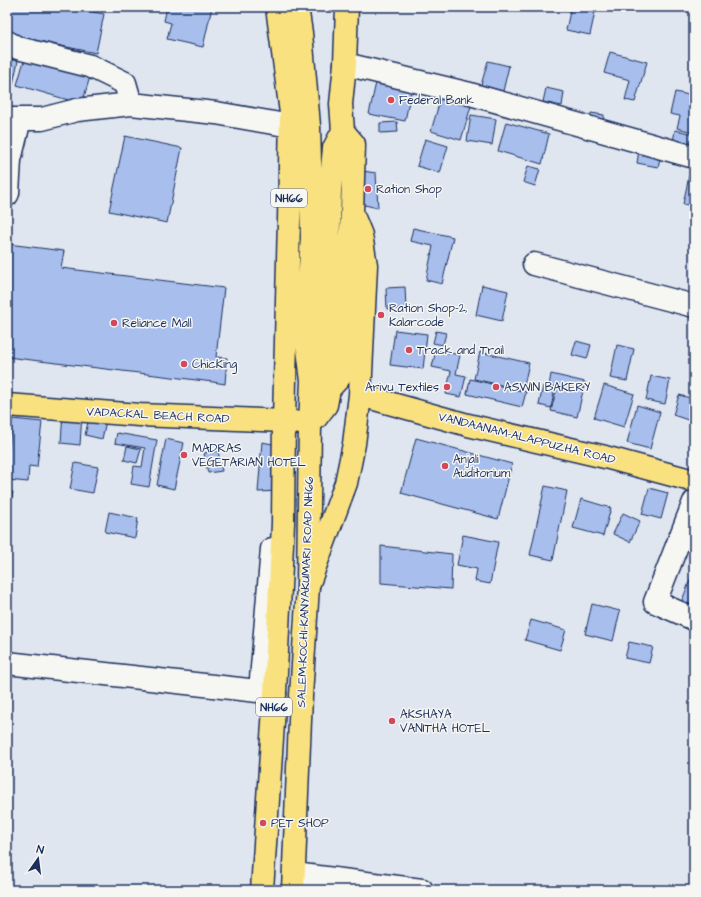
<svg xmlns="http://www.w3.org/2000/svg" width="701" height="897" viewBox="0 0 701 897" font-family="'Architects Daughter',sans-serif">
	<rect width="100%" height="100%" fill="#dfe6f0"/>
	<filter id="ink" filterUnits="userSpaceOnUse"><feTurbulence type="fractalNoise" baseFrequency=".025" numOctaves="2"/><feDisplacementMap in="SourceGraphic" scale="8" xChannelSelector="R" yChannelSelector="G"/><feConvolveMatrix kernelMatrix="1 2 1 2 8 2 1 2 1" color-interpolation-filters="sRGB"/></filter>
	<g filter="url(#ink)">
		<!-- building -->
		<path fill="#a8bfed" stroke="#1b2f5e" d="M7,7H67L104,14L96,53L9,35L10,30L7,29Z
			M167,7H212L203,47L167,39L171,23L164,21Z
			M571,7H596L590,35L566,30Z
			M693,8H694V26L690,25Z
			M610,52L647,62L635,102L625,100L630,80L604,73Z
			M26,54L91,73L82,104L17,85Z
			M7,59L18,61L13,84L7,82Z
			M488,61L509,66L503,91L481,85Z
			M377,78L412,86L405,121L369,114Z
			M546,88L564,92L562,106L543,102Z
			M675,92L694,96V126L693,132L677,128L680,116L670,114Z
			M441,97L471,106L461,140L431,131Z
			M591,113L604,115L603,123L589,121Z
			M471,115L496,119L492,145L467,141Z
			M397,122L398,132L380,133V123Z
			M506,122L549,134L542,164L498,151Z
			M675,130L694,134L692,147L673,142Z
			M125,136L182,148L167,223L109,211Z
			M425,139L448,146L440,173L417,166Z
			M639,150L661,154L658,167L637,163Z
			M528,166L540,169L535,186L523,182Z
			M356,170L376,173L378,208L360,204Z
			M689,176L694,177V206L683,204Z
			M413,228L453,237L442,284L426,280L433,246L410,241Z
			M8,244L64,251L61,268L224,288L216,357L227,358L225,384L213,382L7,357V252Z
			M482,285L508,291L502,321L476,315Z
			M405,287L406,309H387L386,288Z
			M395,330L427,334L423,369L390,365Z
			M436,331L446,333L443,345L433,343Z
			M576,341L591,345L587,359L572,355Z
			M617,345L634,349L627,381L610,378Z
			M436,350L460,355L456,374L466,376L461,397L446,394L451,371L432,367Z
			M480,352L529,363L523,390L474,379Z
			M551,374L585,382L577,417L551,411L557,387L549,386Z
			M651,376L670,380L665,404L646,400Z
			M470,379L526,392L522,407L467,394Z
			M604,385L634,394L624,427L594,418Z
			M543,386L555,388L551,408L539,405Z
			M679,395L694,399V422L673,415Z
			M637,405L660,412L650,449L627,443Z
			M63,412L82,414L80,445L61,443Z
			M89,418L106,421L102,439L85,435Z
			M12,419L42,422L37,467L29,466L28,482L7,480V465Z
			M117,433L157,440L149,487L131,484L134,466L142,467L145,448L115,443Z
			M416,438L512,464L498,519L401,493Z
			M166,439L184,443L174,489L157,485Z
			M262,442L283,446L278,491L258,492Z
			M127,446L141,449L137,463L124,460Z
			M218,451L222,471L208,473L204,453Z
			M75,463L98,467L93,493L70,489Z
			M545,486L567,491L553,560L530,555Z
			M649,488L668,493L661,519L642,514Z
			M7,491L13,492L9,513H7Z
			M581,499L611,508L603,536L573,528Z
			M109,512L138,518L135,538L105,532Z
			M623,513L640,521L630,542L613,534Z
			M463,535L498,542L490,584L475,581L477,569L457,565Z
			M381,546L452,554L451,589L381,583Z
			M694,570V608L681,603Z
			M592,604L620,611L613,641L585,634Z
			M531,620L566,630L560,650L525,640Z
			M629,642L653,647L649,663L625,658Z"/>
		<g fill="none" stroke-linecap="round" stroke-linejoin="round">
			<!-- minor casing -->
			<g stroke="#1b2f5e" stroke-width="25">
				<path id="minor" d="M7,42L18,48L90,66L125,83L131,104
					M345,64L470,94L694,157
					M7,119H42L77,110L131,104L216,113L291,126
					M7,195L8,193L10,160L20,119
					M534,264L694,306
					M694,502L655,602L694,619
					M7,663L275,693
					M260,691L272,549
					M294,874L422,890"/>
			</g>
			<!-- major casing -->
			<g stroke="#1b2f5e" stroke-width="25">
				<path id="major" d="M329,389L339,378L346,316L352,213L354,144L343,131
					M360,395L468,425L605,457L694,481
					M7,405L140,415L284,421L310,424L316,418L326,405L329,389L321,376L327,285L330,190L334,148L343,131L341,104L345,64L347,7
					M309,583L346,483L354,444L360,395L366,265L361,235L352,213"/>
			</g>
			<!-- highway casing -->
			<g stroke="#1b2f5e" stroke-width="25">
				<path id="highway" d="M262,890L275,693L283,523L284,421L289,220L291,113L277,7
					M293,890L301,696L308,586L310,424L312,381L306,333L312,237L309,126L301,33L297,7"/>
			</g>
			<!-- minor -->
			<use href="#minor" stroke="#f6f6f2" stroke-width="22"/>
			<!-- major -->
			<use href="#major" stroke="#fae180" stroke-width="22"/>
			<!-- highway -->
			<use href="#highway" stroke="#fae180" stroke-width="22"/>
		</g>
	</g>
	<!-- markers -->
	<g fill="#d1495b" stroke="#f6f6f2" stroke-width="1.5">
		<circle cx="391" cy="100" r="4"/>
		<circle cx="368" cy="189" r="4"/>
		<circle cx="381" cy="315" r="4"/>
		<circle cx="114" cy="323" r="4"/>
		<circle cx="409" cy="350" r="4"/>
		<circle cx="184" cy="364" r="4"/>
		<circle cx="447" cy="387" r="4"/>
		<circle cx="496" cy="387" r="4"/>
		<circle cx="184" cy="455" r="4"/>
		<circle cx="445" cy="466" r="4"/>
		<circle cx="392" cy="721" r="4"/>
		<circle cx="263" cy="823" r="4"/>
	</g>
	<g text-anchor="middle" stroke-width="3" stroke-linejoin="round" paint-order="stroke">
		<!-- shield labels -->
		<g fill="#f6f6f2" stroke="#5d6b8a" stroke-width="1">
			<rect x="271" y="189" width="36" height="18" rx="3"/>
			<rect x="256" y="698" width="36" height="18" rx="3"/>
		</g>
		<g font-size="11" font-weight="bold" fill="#1b2f5e">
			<text x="289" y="202">NH66</text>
			<text x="274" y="711">NH66</text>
		</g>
		<!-- poi labels -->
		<g font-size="12" fill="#1b2f5e" stroke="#f6f6f2" text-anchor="start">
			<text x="399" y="104">Federal Bank</text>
			<text x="376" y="193">Ration Shop</text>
			<text x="389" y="312">Ration Shop-2,<tspan x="389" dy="14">Kalarcode</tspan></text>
			<text x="122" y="327">Reliance Mall</text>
			<text x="417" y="354">Track and Trail</text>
			<text x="192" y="368">ChicKing</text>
			<text x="439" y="391" text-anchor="end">Arivu Textiles</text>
			<text x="504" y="391">ASWIN BAKERY</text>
			<text x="192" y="452">MADRAS<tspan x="192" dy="14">VEGETARIAN HOTEL</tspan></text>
			<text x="453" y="463">Anjali<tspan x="453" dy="14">Auditorium</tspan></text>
			<text x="400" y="718">AKSHAYA<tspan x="400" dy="14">VANITHA HOTEL</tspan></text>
			<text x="271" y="827">PET SHOP</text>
		</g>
		<!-- street labels -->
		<g font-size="12" fill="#1b2f5e" stroke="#f6f6f2">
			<text transform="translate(158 415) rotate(3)" y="4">VADACKAL BEACH ROAD</text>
			<text transform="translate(527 438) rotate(14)" y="4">VANDAANAM-ALAPPUZHA ROAD</text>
			<text transform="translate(305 592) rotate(-88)" y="4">SALEM-KOCHI-KANYAKUMARI ROAD NH66</text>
		</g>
	</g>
	<!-- margin -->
	<rect width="701" height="897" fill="none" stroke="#f6f6f2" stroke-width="24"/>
	<rect x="12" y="12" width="677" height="873" fill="none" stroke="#1b2f5e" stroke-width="1.5" filter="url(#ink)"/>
	<!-- north arrow -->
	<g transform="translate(38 859) rotate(14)" stroke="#f6f6f2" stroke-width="3" paint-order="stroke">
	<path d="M0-3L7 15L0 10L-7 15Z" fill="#1b2f5e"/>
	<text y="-6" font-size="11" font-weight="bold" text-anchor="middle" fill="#1b2f5e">N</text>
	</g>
</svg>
